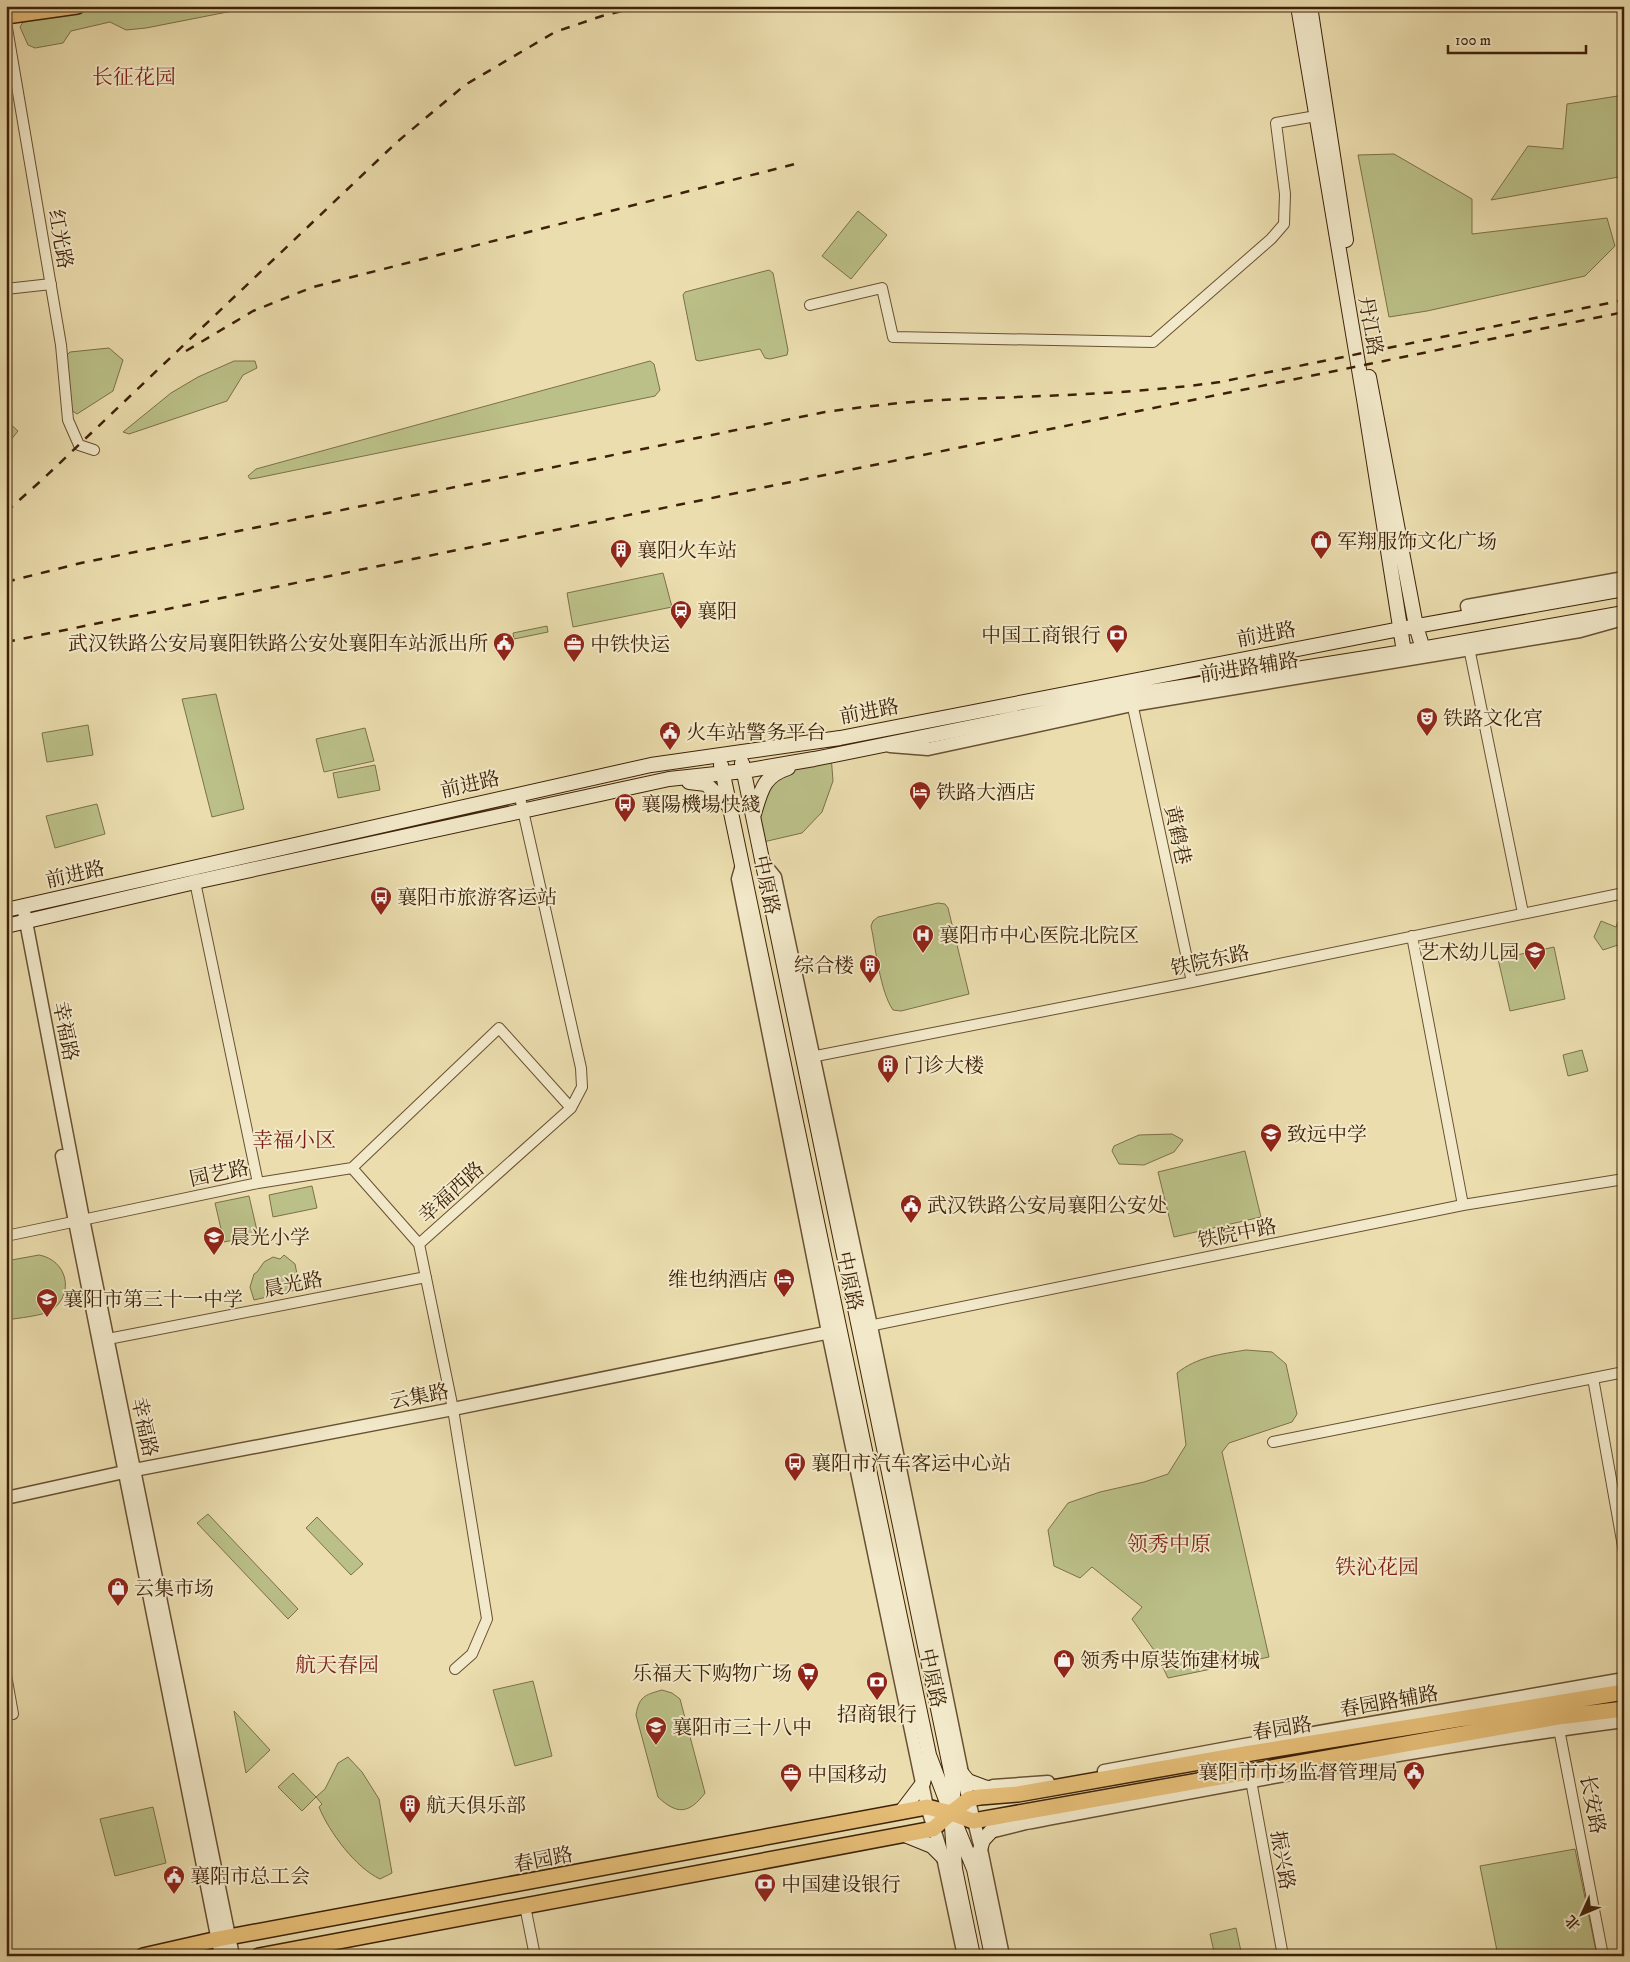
<svg xmlns="http://www.w3.org/2000/svg" width="1630" height="1962" viewBox="0 0 1630 1962" font-family="'IM FELL DW Pica','Noto Serif SC',serif">
	<rect width="100%" height="100%" fill="#ebddae"/>
	<filter id="stains"><feTurbulence type="fractalNoise" baseFrequency=".004" numOctaves="4"/><feColorMatrix values="0 0 0 0 .2 0 0 0 0 .09 0 0 0 0 .02 0 0 0 .5 -.17"/></filter>
	<radialGradient id="worn" r=".72"><stop offset=".6" stop-color="#630" stop-opacity="0"/><stop offset="1" stop-color="#630" stop-opacity=".3"/></radialGradient>
	<!-- green -->
	<path fill="#bbc088" stroke="#7c7048" d="M117,6H258L146,28L126,30L110,22L71,31L63,43L35,48L28,45L20,27L25,19Z
		M1624,95V176L1491,200L1528,146L1563,149L1567,104Z
		M1394,154L1472,199V234L1607,218L1615,246L1585,276L1427,311L1389,317L1358,155Z
		M858,211L887,235L851,279L822,256Z
		M769,270L773,273L788,350L787,355L770,359L765,358L760,349L699,361L696,360L683,295L685,292Z
		M109,348L123,360L113,391L77,414L71,410L65,357L70,352Z
		M234,361H255L257,368L243,375L227,401L129,434L123,432L171,393L198,377Z
		M650,361L654,364L660,390L655,396L257,478L250,479L248,476L256,469Z
		M6,420L18,431L6,446Z
		M663,573L672,607L573,627L567,593Z
		M547,626L548,632L514,639L513,633Z
		M216,694L244,809L212,817L182,699Z
		M88,725L93,755L47,762L42,733Z
		M365,728L374,761L324,772L316,739Z
		M831,755L833,781L822,812L802,833L759,843L762,789L775,772Z
		M375,765L380,790L338,798L333,773Z
		M97,804L105,834L55,848L46,816Z
		M938,903L945,904L948,908L969,994L901,1011L893,1010C880,991 876,950 871,926L873,921L878,917Z
		M1624,919V943L1603,950L1594,937L1601,921L1616,927L1618,922Z
		M1554,947L1565,999L1510,1011L1498,959Z
		M1582,1050L1588,1071L1568,1076L1563,1055Z
		M1172,1134L1183,1140L1174,1152L1144,1165L1119,1164L1112,1151L1114,1146L1139,1135Z
		M1245,1151L1261,1217L1174,1237L1158,1172Z
		M312,1186L317,1208L273,1217L269,1195Z
		M249,1196L258,1235L224,1242L215,1203Z
		M39,1255C67,1260 75,1293 52,1310C43,1316 18,1318 6,1320V1261Z
		M284,1255L295,1264L300,1289L254,1300L250,1287L254,1274L257,1272L264,1262L273,1257L280,1259Z
		M1246,1350L1272,1352L1286,1364L1297,1414L1292,1422L1229,1443L1222,1452L1269,1657L1168,1678L1156,1653L1132,1619L1142,1607L1092,1567L1080,1578L1054,1566L1048,1530L1068,1503L1100,1492L1144,1482L1168,1474L1186,1445L1177,1373C1197,1357 1221,1354 1246,1350Z
		M208,1514L298,1609L288,1619L197,1523Z
		M317,1517L363,1564L351,1575L306,1528Z
		M533,1681L552,1756L515,1766L493,1690Z
		M662,1690L672,1693L680,1699L705,1793C689,1814 677,1815 658,1797L636,1715C639,1697 644,1695 662,1690Z
		M234,1711L270,1750L246,1773Z
		M348,1757L362,1772L379,1799L392,1873L380,1879C356,1868 329,1832 319,1807L322,1804L316,1797L302,1811L278,1787L293,1773L316,1797L325,1789L338,1763Z
		M153,1807L166,1863L115,1876L100,1819Z
		M1575,1849L1597,1956H1498L1480,1866Z
		M1236,1928L1242,1956H1215L1210,1934Z"/>
	<g fill="none" stroke-linecap="round" stroke-linejoin="round">
		<!-- minor casing -->
		<g stroke="#695032" stroke-width="12">
			<path id="minor" d="M6,22L61,345L68,420L79,445L94,450
				M6,289L51,284
				M810,305L882,288L893,337L1153,342L1271,239L1284,224L1285,194L1276,123L1316,116
				M1468,643L1523,913
				M1131,698L1192,982
				M195,882L258,1183
				M1412,936L1463,1205
				M806,1058L1192,982L1624,893
				M352,1168L499,1028L571,1108
				M6,1236L258,1183L352,1168L419,1244
				M864,1327L1463,1205L1624,1179
				M108,1339L426,1277
				M1593,1378L1624,1552
				M1273,1442L1624,1372
				M455,1669L472,1654L487,1619L453,1409L419,1244L571,1108L582,1087L581,1068L519,793
				M6,1675L13,1714L6,1715
				M1559,1729L1603,1956
				M1250,1775L1283,1956
				M525,1906L535,1956"/>
		</g>
		<!-- tertiary casing -->
		<g stroke="#695032" stroke-width="15">
			<path id="tertiary" d="M1469,616L1467,606L1624,578
				M890,746L928,749L1132,705L1580,631L1623,619
				M762,861L775,877L871,1326L962,1773L981,1849L1003,1956
				M742,865L738,879L828,1332L927,1807L943,1857L964,1956
				M23,906L83,1219L233,1956
				M62,1156L221,1956
				M6,1498L124,1472L453,1409L835,1331
				M1104,1771L1244,1745L1624,1679
				M993,1786L1048,1782
				M990,1832L1026,1823C1225,1786 1424,1747 1624,1721"/>
		</g>
		<!-- secondary casing -->
		<g stroke="#3e2108" stroke-width="16">
			<path id="secondary" d="M1298,6L1364,399L1404,652
				M1310,6L1346,240
				M1369,377L1416,626L1423,649
				M742,763L954,1786L951,1813L974,1869L992,1956
				M721,765L929,1755L951,1813L955,1869L973,1956
				M689,782L706,784L730,807
				M754,814C761,791 763,776 788,768
				M6,910L651,765L840,738L1400,629L1624,589
				M6,926L195,882L669,779L744,771L814,759L1130,695L1404,652L1624,613
				M949,1758L968,1781L984,1787L1008,1792
				M901,1812L923,1783L929,1756
				M905,1835L932,1846L955,1869
				M974,1869L983,1840L1006,1815"/>
		</g>
		<!-- primary casing -->
		<g stroke="#3e2108" stroke-width="18">
			<path id="primary" d="M6,16L77,6
				M143,1956L218,1939L927,1807L951,1813L969,1799L980,1797L1018,1794L1245,1754L1624,1692
				M259,1956L933,1829L951,1813L973,1821L1558,1717L1624,1709"/>
		</g>
		<!-- minor -->
		<use href="#minor" stroke="#f2e9ca" stroke-width="10"/>
		<!-- tertiary -->
		<use href="#tertiary" stroke="#f2e9ca" stroke-width="12"/>
		<!-- secondary -->
		<use href="#secondary" stroke="#f2e9ca" stroke-width="14"/>
		<!-- primary -->
		<use href="#primary" stroke="#e6be77" stroke-width="15"/>
		<!-- rail -->
		<path stroke="#3e2108" stroke-width="2.5" stroke-dasharray="9 9" stroke-linecap="butt" d="M186,351L253,311L313,287L795,164
			M6,512L43,479L397,142L465,85L555,32L602,16L642,6
			M6,582L81,563L825,412C863,407 901,402 939,400C1033,396 1126,395 1220,382L1624,300
			M6,642L1624,312"/>
	</g>
	<!-- icons -->
	<defs>
		<g id="shop-pin" transform="scale(1.125)"><path d="M0 17L-7.5 6A9.5 9.5 0 1 1 7.5 6Z" fill="#8f2418" stroke="#f2e9ca"/><path d="M-5-2.5h2.3a2.7 3.5 0 0 1 5.4 0H5L5.5 6h-11ZM-1.5-2.5h3a1.5 2.3 0 0 0-3 0Z" fill="#fff"/></g>
		<g id="building-pin" transform="scale(1.125)"><path d="M0 17L-7.5 6A9.5 9.5 0 1 1 7.5 6Z" fill="#8f2418" stroke="#f2e9ca"/><path d="M-4-6H4V6H1V3H-1V6H-4ZM-2.5-4.3h1.7v1.8h-1.7ZM.8-4.3h1.7v1.8H.8ZM-2.5-1h1.7V.8h-1.7ZM.8-1h1.7V.8H.8Z" fill="#fff"/></g>
		<g id="station-pin" transform="scale(1.125)"><path d="M0 17L-7.5 6A9.5 9.5 0 1 1 7.5 6Z" fill="#8f2418" stroke="#f2e9ca"/><path d="M-3-6H3Q5-6 5-4V2Q5 4 3 4L4.5 6H3L1.5 4h-3L-3 6H-4.5L-3 4Q-5 4-5 2V-4Q-5-6-3-6ZM-3.5-4v3h7v-3ZM-3.5 1v1.5H-2V1ZM2 1v1.5H3.5V1Z" fill="#fff"/></g>
		<g id="bank-pin" transform="scale(1.125)"><path d="M0 17L-7.5 6A9.5 9.5 0 1 1 7.5 6Z" fill="#8f2418" stroke="#f2e9ca"/><path d="M-6-4H6V4H-6ZM0-2.3a2.3 2.3 0 1 0 0 4.6a2.3 2.3 0 1 0 0-4.6Z" fill="#fff"/></g>
		<g id="civic-pin" transform="scale(1.125)"><path d="M0 17L-7.5 6A9.5 9.5 0 1 1 7.5 6Z" fill="#8f2418" stroke="#f2e9ca"/><path d="M-.6-6.5H3V-4.5H.6V-3L4-1V1h2V6H-6V1h2V-1L-.6-3ZM-1.2 2.5V6h2.4V2.5Z" fill="#fff"/></g>
		<g id="office-pin" transform="scale(1.125)"><path d="M0 17L-7.5 6A9.5 9.5 0 1 1 7.5 6Z" fill="#8f2418" stroke="#f2e9ca"/><path d="M-6-3h4V-5.5h4V-3h4V5H-6ZM-1-4.5V-3h2v-1.5ZM-6 0V1H6V0Z" fill="#fff"/></g>
		<g id="theatre-pin" transform="scale(1.125)"><path d="M0 17L-7.5 6A9.5 9.5 0 1 1 7.5 6Z" fill="#8f2418" stroke="#f2e9ca"/><path d="M-5-5.5Q0-4 5-5.5V0Q5 5 0 6Q-5 5-5 0ZM-3.3-2.5H-1v1.5H-3.3ZM1-2.5H3.3v1.5H1ZM-2.8 1Q0 5.5 2.8 1Z" fill="#fff"/></g>
		<g id="hotel-pin" transform="scale(1.125)"><path d="M0 17L-7.5 6A9.5 9.5 0 1 1 7.5 6Z" fill="#8f2418" stroke="#f2e9ca"/><path d="M-6-4.5h1.5V1H6V5H4.5V3h-9V5H-6ZM-4 0a1.8 1.8 0 1 1 3.6 0ZM.5 0V-2.5h3Q6-2.5 6 0Z" fill="#fff"/></g>
		<g id="bus-pin" transform="scale(1.125)"><path d="M0 17L-7.5 6A9.5 9.5 0 1 1 7.5 6Z" fill="#8f2418" stroke="#f2e9ca"/><path d="M-5-6H5V4H4V6H2V4H-2V6H-4V4H-5ZM-3.5-4V0h7V-4ZM-3.5 1.2v1.5H-2V1.2ZM2 1.2v1.5H3.5V1.2Z" fill="#fff"/></g>
		<g id="hospital-pin" transform="scale(1.125)"><path d="M0 17L-7.5 6A9.5 9.5 0 1 1 7.5 6Z" fill="#8f2418" stroke="#f2e9ca"/><path d="M-5-5h3v3.5h4V-5h3V5h-3V1.5h-4V5h-3Z" fill="#fff"/></g>
		<g id="school-pin" transform="scale(1.125)"><path d="M0 17L-7.5 6A9.5 9.5 0 1 1 7.5 6Z" fill="#8f2418" stroke="#f2e9ca"/><path d="M0-5L7-2L0 1L-7-2ZM-4 1L0 2.5L4 1V4Q0 6-4 4Z" fill="#fff"/></g>
		<g id="supermarket-pin" transform="scale(1.125)"><path d="M0 17L-7.5 6A9.5 9.5 0 1 1 7.5 6Z" fill="#8f2418" stroke="#f2e9ca"/><path d="M-6-5.5h2.5l.6 2H6L4.5 2H-2.5L-4.4-4H-6ZM-1.5 3.2a1.3 1.3 0 1 0 .1 0ZM3 3.2a1.3 1.3 0 1 0 .1 0Z" fill="#fff"/></g>
	</defs>
	<g fill-rule="evenodd">
		<use href="#shop-pin" x="1321" y="541"/>
		<use href="#building-pin" x="621" y="550"/>
		<use href="#station-pin" x="681" y="611"/>
		<use href="#bank-pin" x="1117" y="635"/>
		<use href="#civic-pin" x="504" y="643"/>
		<use href="#office-pin" x="574" y="644"/>
		<use href="#theatre-pin" x="1427" y="718"/>
		<use href="#civic-pin" x="670" y="732"/>
		<use href="#hotel-pin" x="920" y="792"/>
		<use href="#bus-pin" x="625" y="804"/>
		<use href="#bus-pin" x="381" y="897"/>
		<use href="#hospital-pin" x="923" y="935"/>
		<use href="#school-pin" x="1535" y="952"/>
		<use href="#building-pin" x="870" y="965"/>
		<use href="#building-pin" x="888" y="1065"/>
		<use href="#school-pin" x="1271" y="1134"/>
		<use href="#civic-pin" x="911" y="1205"/>
		<use href="#school-pin" x="214" y="1237"/>
		<use href="#hotel-pin" x="784" y="1279"/>
		<use href="#school-pin" x="47" y="1299"/>
		<use href="#bus-pin" x="795" y="1463"/>
		<use href="#shop-pin" x="118" y="1588"/>
		<use href="#shop-pin" x="1064" y="1660"/>
		<use href="#supermarket-pin" x="808" y="1673"/>
		<use href="#bank-pin" x="877" y="1682"/>
		<use href="#school-pin" x="656" y="1727"/>
		<use href="#civic-pin" x="1414" y="1772"/>
		<use href="#office-pin" x="791" y="1774"/>
		<use href="#building-pin" x="410" y="1805"/>
		<use href="#civic-pin" x="174" y="1876"/>
		<use href="#bank-pin" x="765" y="1884"/>
	</g>
	<g text-anchor="middle" stroke-width="4" stroke-linejoin="round" paint-order="stroke">
		<!-- street labels -->
		<g font-size="20" fill="#3e2108" stroke="#f2e9ca">
			<text transform="translate(61 239) rotate(80)" y="7">红光路</text>
			<text transform="translate(1371 326) rotate(80)" y="7">丹江路</text>
			<text transform="translate(1266 634) rotate(-11)" y="7">前进路</text>
			<text transform="translate(1249 667) rotate(-9)" y="7">前进路辅路</text>
			<text transform="translate(869 711) rotate(-11)" y="7">前进路</text>
			<text transform="translate(470 784) rotate(-13)" y="7">前进路</text>
			<text transform="translate(1178 835) rotate(78)" y="7">黄鹤巷</text>
			<text transform="translate(75 874) rotate(-13)" y="7">前进路</text>
			<text transform="translate(767 885) rotate(78)" y="7">中原路</text>
			<text transform="translate(1210 960) rotate(-12)" y="7">铁院东路</text>
			<text transform="translate(66 1031) rotate(79)" y="7">幸福路</text>
			<text transform="translate(219 1173) rotate(-12)" y="7">园艺路</text>
			<text transform="translate(451 1192) rotate(-42)" y="7">幸福西路</text>
			<text transform="translate(1237 1233) rotate(-11)" y="7">铁院中路</text>
			<text transform="translate(850 1281) rotate(78)" y="7">中原路</text>
			<text transform="translate(293 1284) rotate(-11)" y="7">晨光路</text>
			<text transform="translate(419 1396) rotate(-11)" y="7">云集路</text>
			<text transform="translate(145 1427) rotate(78)" y="7">幸福路</text>
			<text transform="translate(933 1678) rotate(78)" y="7">中原路</text>
			<text transform="translate(1389 1701) rotate(-10)" y="7">春园路辅路</text>
			<text transform="translate(1282 1728) rotate(-9)" y="7">春园路</text>
			<text transform="translate(1593 1804) rotate(79)" y="7">长安路</text>
			<text transform="translate(543 1859) rotate(-11)" y="7">春园路</text>
			<text transform="translate(1283 1860) rotate(80)" y="7">振兴路</text>
		</g>
		<!-- poi labels -->
		<g font-size="20" fill="#3e2108" stroke="#f2e9ca" text-anchor="start">
			<text x="1337" y="548">军翔服饰文化广场</text>
			<text x="637" y="557">襄阳火车站</text>
			<text x="697" y="618">襄阳</text>
			<text x="1101" y="642" text-anchor="end">中国工商银行</text>
			<text x="488" y="650" text-anchor="end">武汉铁路公安局襄阳铁路公安处襄阳车站派出所</text>
			<text x="590" y="651">中铁快运</text>
			<text x="1443" y="725">铁路文化宫</text>
			<text x="686" y="739">火车站警务平台</text>
			<text x="936" y="799">铁路大酒店</text>
			<text x="641" y="811">襄陽機場快綫</text>
			<text x="397" y="904">襄阳市旅游客运站</text>
			<text x="939" y="942">襄阳市中心医院北院区</text>
			<text x="1519" y="959" text-anchor="end">艺术幼儿园</text>
			<text x="854" y="972" text-anchor="end">综合楼</text>
			<text x="904" y="1072">门诊大楼</text>
			<text x="1287" y="1141">致远中学</text>
			<text x="927" y="1212">武汉铁路公安局襄阳公安处</text>
			<text x="230" y="1244">晨光小学</text>
			<text x="768" y="1286" text-anchor="end">维也纳酒店</text>
			<text x="63" y="1306">襄阳市第三十一中学</text>
			<text x="811" y="1470">襄阳市汽车客运中心站</text>
			<text x="134" y="1595">云集市场</text>
			<text x="1080" y="1667">领秀中原装饰建材城</text>
			<text x="792" y="1680" text-anchor="end">乐福天下购物广场</text>
			<text x="877" y="1721" text-anchor="middle">招商银行</text>
			<text x="672" y="1734">襄阳市三十八中</text>
			<text x="1398" y="1779" text-anchor="end">襄阳市市场监督管理局</text>
			<text x="807" y="1781">中国移动</text>
			<text x="426" y="1812">航天俱乐部</text>
			<text x="190" y="1883">襄阳市总工会</text>
			<text x="781" y="1891">中国建设银行</text>
		</g>
		<!-- neighbourhood labels -->
		<g font-size="21" fill="#7a1f14" stroke="#f2e9ca">
			<text x="134" y="84">长征花园</text>
			<text x="294" y="1147">幸福小区</text>
			<text x="1169" y="1551">领秀中原</text>
			<text x="1377" y="1574">铁沁花园</text>
			<text x="337" y="1672">航天春园</text>
		</g>
	</g>
	<!-- margin -->
	<rect width="1630" height="1962" fill="none" stroke="#ebddae" stroke-width="25"/>
	<rect x="8" y="8" width="1615" height="1947" fill="none" stroke="#3e2108" stroke-width="2.5"/>
	<rect x="12" y="12" width="1605" height="1937" fill="none" stroke="#3e2108"/>
	<!-- north arrow -->
	<g transform="translate(1582 1914) rotate(226)" stroke="#f2e9ca" stroke-width="4" paint-order="stroke">
	<path d="M0-4L9 19L0 12L-9 19Z" fill="#3e2108"/>
	<text y="-8" font-size="14" font-weight="bold" text-anchor="middle" fill="#3e2108">北</text>
	</g>
	<!-- scale -->
	<path d="M1448 45v8h138v-8" fill="none" stroke="#3e2108" stroke-width="2.5"/>
	<text x="1455" y="45" font-size="15" fill="#3e2108" stroke="#f2e9ca" stroke-width="4" paint-order="stroke">100 m</text>
	<rect width="100%" height="100%" filter="url(#stains)"/>
	<rect width="100%" height="100%" fill="url(#worn)"/>
</svg>
